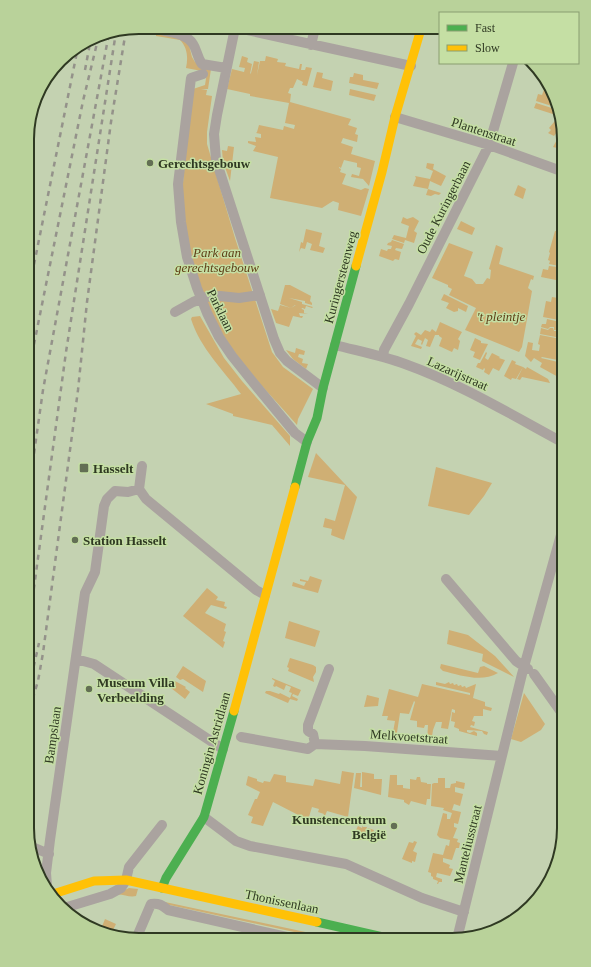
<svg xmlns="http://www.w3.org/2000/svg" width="591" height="967" viewBox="0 0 591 967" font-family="Georgia,serif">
	<rect width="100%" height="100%" fill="#c4d2b1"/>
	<!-- green -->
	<path fill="#cfaf74" d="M156,33L181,37L189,45L192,57L195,62L211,69L208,89H201L207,90L206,95L212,96L207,132V144L235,238L272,352L283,367L313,389L298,419L297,425C278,403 257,382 239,358C205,314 185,256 183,200C182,191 183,182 184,173C186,145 189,117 193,89L205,85L207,72L186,68C188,59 188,48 180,40L156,36Z
		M242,56L248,58L247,62L252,64L250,74L251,73L254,61L259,62L257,75L260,61H265L266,56L278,59L277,62L286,63L285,66L299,69L300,64H302L301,70H305L306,67L312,68L307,86L302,85L303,82L297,79L293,88H290L288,93L291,94L290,102L351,119L348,125L357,128L355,134L358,135L357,142L343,138L341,143L353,147L351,154L375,161L369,186L363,179L351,177L352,174L359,176L361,168L357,167V163L344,160L341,168L339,167V168L341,169L340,172L346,174L342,184L361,190L365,188L369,189L361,216L338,210L339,203L333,201L322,208L270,198L278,157L253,151L256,146L248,143V141L256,142L255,137L261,138V134L256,133L257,132L259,125L283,130L284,126L294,129L295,125L285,123L289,103L250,96V94L227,89L232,69L244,72L245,68L239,67Z
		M317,72L323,73L322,78L333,81L331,91L313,87Z
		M354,73L363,75V80L379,83L377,89L349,83L350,77H353Z
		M546,84L556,96L558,108L536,101L538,94L542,95Z
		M350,89L376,95L374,101L349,95Z
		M536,103L558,110L564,139L561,149L553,147L560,134L557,132L554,136L548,133L551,130L549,128L559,116L534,108Z
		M228,146L234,147L230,181L223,162L222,150L227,151Z
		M427,163L434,164L433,169L446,176L441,186L430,181L428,189L441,193L439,195L435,194L431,196L426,195L428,189L413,186L416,178L415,176L430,179L433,171L426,168Z
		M518,185L526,189L523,199L514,195Z
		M403,217L407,219L413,217L419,221L414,231L417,233L414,243L405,240L404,243L392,239L394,235L406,238L409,226L401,223Z
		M461,221L475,228L472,235L457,229Z
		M306,229L322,233L319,246L325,248L323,253L310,250L312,244L307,242L305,249L301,248L299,252L301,242L303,243Z
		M555,231L564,232V259L553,257L564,259V267L560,265L559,266L549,264L550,261L548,260L550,253L549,252Z
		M392,240L404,244L402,249L396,248L395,250L401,252L399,260L395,259L393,261L379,256L381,249L387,251L388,249H391L392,246L387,245L388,243L391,242Z
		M449,243L473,252L464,276L472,279L476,284H483L487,278L490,279L491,270L489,269L496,245L503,248L499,264L534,276L533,280L531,279L528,288L532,291L522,347L519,352L465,330L476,308L449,295L452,289L448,287V285L432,278Z
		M549,266L558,267L560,269L564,268V279H562L561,281L541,277L543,269L548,270Z
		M285,285H290L311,296L310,301L312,303V305L305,303V301L289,298L302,302V304L313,307L312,308L306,306L305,309L295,305L291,308L280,304Z
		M444,294L468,306L466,312L458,308V311L454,312L446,308L449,303L441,300Z
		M552,297L564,299V313L562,319L564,321L543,317L546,301L551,302Z
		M280,305L291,308L296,305L301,307L302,309L304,310V313L308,314L299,313L300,316H303L302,318L293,316L289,327L276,323L271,309L278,311Z
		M200,316L224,358L242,381L290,436V446L272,425L233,416V414L206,404L241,394C224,371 200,348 191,319L192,317Z
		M547,319L560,322L558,330H554V327H550L548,329L541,327L542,324H546Z
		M440,322L462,332L458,339L460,341L458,350L454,348L452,352L439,346L442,338L439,336V335H435L430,347L426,346L428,340L425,338L422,345L421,344L422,341L418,339L415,344L422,347L421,349L411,346L416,336L414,334L416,332L421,335L425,330L430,332L432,329L436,332Z
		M541,328L548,330L550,328H553L554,331H558L559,334L562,335L561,338L540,334Z
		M540,335L561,339L560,342H558L557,348L560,349L558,358L563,359V361L542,357L541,358L558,362L557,367L564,369V370H562L560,378L540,367L542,363L534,358L531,362L525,356L528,342L533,343L532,350L539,351L540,345L538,344Z
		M475,338L481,341V343L488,344L480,360L473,357L475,352L470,350Z
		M296,348L305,351L304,355L299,354L298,357L303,359L302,363L308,364L306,369L293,359L286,350L295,353Z
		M486,352L487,353L485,358L488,360L492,353L500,357L499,358L505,360L499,371L493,368L489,375L484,372L485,369L484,368L483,370L476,367L478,363H480Z
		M512,360L516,362L515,364L523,367L516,379L512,378L511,380L504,376Z
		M523,367L526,369L527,367L548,379L550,383L522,377L520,380L517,379Z
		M316,453L357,497L344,540L331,535L332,529L323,527L325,518L335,521L345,485L308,477Z
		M436,467L492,483L484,496L469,515L428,506Z
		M310,576L322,580L318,593L292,586L293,582L304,586L306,582L300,581V579L308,581Z
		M207,588L218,597L216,600L225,602L224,606L227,607L226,609L211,605L205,613L226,624L224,631L226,632L223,641L225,642L223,648L183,616Z
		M289,621L320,631L315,647L285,638Z
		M449,630L468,635L495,656L514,677L482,661L483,654L447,644Z
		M290,658L313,665L316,667V672L313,677L314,682L288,671L289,668L287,667Z
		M441,664L478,673L480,667L484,666L498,673C481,683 460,675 443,671L440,668Z
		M183,666L206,681L203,692L183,679L180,680L176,677Z
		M272,678L301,690L298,696L293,694L292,696L298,699L297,701L290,699L288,703L265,693L266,691H270L279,694L280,693L290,698L292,693L289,692L291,687L286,685L284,690L276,686L275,687L273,686L275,681L272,679Z
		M175,681L186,687L185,688L190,692L185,699L171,688Z
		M436,682L445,684L449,682L450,684L453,683L454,685L457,684L458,686L461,685L462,687L465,686L466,688L476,684L473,698L485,702V706L492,708L491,711L483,709V716H474L472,721L475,722L474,726L471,725L470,727L488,732L487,735L484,734L482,731C477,731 472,730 467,730V732L470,733L474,731L477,733V736L459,731V729L454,727L455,722L451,721L452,712L455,713V710L452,709L448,729L441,728L442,722H436L433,730L431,743H427L428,725H425L424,728L417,727V721L410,720L415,702L414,701L409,714L400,713L396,739L392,738L395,721L387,720L388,716H382L389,689L418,697L422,684L470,695V693L436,685Z
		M524,693L545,724L541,730L521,742L511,739Z
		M367,695L379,698L378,706L364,707Z
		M342,771L354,773L348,817L327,811L323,821L319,819H322L324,814L318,812L319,809L312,807L308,820L273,802L263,826L251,823L253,817L248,815L255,799H257L260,792L246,785L248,776L257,779V781L263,783L264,781L270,782L274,774L286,776V782L313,786L315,779L340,784Z
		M362,772L374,774V779H382L381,795L354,788L356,773H361L360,787H362Z
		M390,775H397V785H403V788L410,789V779L416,780L417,777H420L421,782L427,783V784H431L430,799H427L426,805L411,801L409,805L404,802V800L388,797Z
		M438,778H445V788H450L451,784L456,783V781L465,783L464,789L455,787V792L463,794L460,806L454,804L452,810L461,812L458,824L454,823V827L457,828L453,838L458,839L457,842L460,843L459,848H456L452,860L443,858V862L450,865L449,868L453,869L450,876L437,873L436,877L442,879V882H439L438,884H437L438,881L433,879V877L431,876V873L428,872L433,853L443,855L446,845L449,846L450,840L440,838L437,835L443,813L447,814V819H450L452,813L443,810L444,808L431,806L432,784L434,783H438Z
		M363,825V827H367L365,835L368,828L374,830L370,841L364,839L365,837L363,836L362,840L355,838V832L358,826L362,828Z
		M414,841L417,842L413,851L417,853L415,862L412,861V863L402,859L409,842L413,843Z
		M129,888L138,889L136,896C129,898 122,893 114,895Z
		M165,902L343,940H331L165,904Z
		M105,919L116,924L111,934L101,929Z"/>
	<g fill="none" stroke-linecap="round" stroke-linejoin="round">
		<!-- street -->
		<path stroke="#aaa39f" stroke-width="10" d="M153,28C165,32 186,32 193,44C197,50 197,57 202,64L226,68
			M235,28L217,115L214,134L216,160L274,339L280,353L287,361L323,388
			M238,28L411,66
			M311,45L315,28
			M203,74L191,78L178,184L181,222L187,257L197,288L207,313L219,337L232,356L252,381L295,433L307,442
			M395,117L489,145L564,172
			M175,312L193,302L206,297L220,296L239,298L260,295
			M335,345C358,351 383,356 405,364C461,384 512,415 564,443
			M383,357L384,350L409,304L489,145L513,63
			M139,489L146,499L256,590L265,595
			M139,489L142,466
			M115,491L128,492L139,489
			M446,579L516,661L528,669
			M76,659L94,664L223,749
			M534,674L564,716
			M241,737L308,749L315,744L365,746L502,756
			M315,744L313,734L308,731V725L329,669
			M204,817L236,841L250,846L346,864L422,898L464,912
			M30,846L49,854
			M47,886L46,873L50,840L85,593L95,572L104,506L107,499L115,491
			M64,908L110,894L121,888L126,880L129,867L162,825
			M136,939L151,904C159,903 162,905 168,910L300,940
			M457,939L522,674L564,524"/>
		<!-- fast -->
		<path stroke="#4caf50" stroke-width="9" d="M295,487L307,442L317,418L323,388L356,266
			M162,888L166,878L204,817L234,711
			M317,922L396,940"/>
		<!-- slow -->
		<path stroke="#ffc107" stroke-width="9" d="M356,266L382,172L395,117L421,29
			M234,711L295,487
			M53,894L94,881L126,880L317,922"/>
		<!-- rail -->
		<path stroke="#94928a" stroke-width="2.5" stroke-dasharray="5 5" stroke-linecap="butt" d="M85,70L91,38
			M28,294L78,47
			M28,374L83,101L99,35
			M27,503L43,390L109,33
			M27,639L66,352L116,32
			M27,696L39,643
			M27,718L38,681L43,653L78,390L87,302L111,122L126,30"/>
	</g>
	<!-- markers -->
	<g fill="#636f54" stroke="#c5dfa4" stroke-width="1.5">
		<circle cx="150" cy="163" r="4"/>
		<rect x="79" y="463" width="10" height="10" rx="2"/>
		<circle cx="75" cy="540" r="4"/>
		<circle cx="89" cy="689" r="4"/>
		<circle cx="394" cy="826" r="4"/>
	</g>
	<g text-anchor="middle" stroke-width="3" stroke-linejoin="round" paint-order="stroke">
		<!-- street labels -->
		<g font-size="13" fill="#2f3922" stroke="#c5dfa4">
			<text transform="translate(484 131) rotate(18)" y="5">Plantenstraat</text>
			<text transform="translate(443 207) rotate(-63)" y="5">Oude Kuringerbaan</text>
			<text transform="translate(340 277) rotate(-75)" y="5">Kuringersteenweg</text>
			<text transform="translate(221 310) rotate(64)" y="5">Parklaan</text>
			<text transform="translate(458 373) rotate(24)" y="5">Lazarijstraat</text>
			<text transform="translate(52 735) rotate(-82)" y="5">Bampslaan</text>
			<text transform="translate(409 736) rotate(4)" y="5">Melkvoetstraat</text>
			<text transform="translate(211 743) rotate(-74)" y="5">Koningin Astridlaan</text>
			<text transform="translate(467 844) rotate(-76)" y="5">Manteliusstraat</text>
			<text transform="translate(282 901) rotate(12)" y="5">Thonissenlaan</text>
		</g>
		<!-- poi labels -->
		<g font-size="13" font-weight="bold" fill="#2f3922" stroke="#c5dfa4" text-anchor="start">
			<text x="158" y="168">Gerechtsgebouw</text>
			<text x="93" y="473">Hasselt</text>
			<text x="83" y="545">Station Hasselt</text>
			<text x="97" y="687">Museum Villa<tspan x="97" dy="15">Verbeelding</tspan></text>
			<text x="386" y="824" text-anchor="end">Kunstencentrum<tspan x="386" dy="15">België</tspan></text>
		</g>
		<!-- park labels -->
		<g font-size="13" font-style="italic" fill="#5f3e16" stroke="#c5dfa4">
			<text x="217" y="257">Park aan<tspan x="217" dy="15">gerechtsgebouw</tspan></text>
			<text x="501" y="321">'t pleintje</text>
		</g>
	</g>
	<!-- crop -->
	<path d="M0 0H591V967H0ZM139 34H452A105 105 0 0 1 557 139V828A105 105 0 0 1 452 933H139A105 105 0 0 1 34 828V139A105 105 0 0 1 139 34Z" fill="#b9d29a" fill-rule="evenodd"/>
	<path fill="none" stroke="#2f3922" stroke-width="2" d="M139 34H452A105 105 0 0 1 557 139V828A105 105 0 0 1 452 933H139A105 105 0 0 1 34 828V139A105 105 0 0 1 139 34Z"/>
	<!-- legend -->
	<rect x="439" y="12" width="140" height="52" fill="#c5dfa4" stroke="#899d70"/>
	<rect x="447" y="25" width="20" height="6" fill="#4caf50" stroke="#899d70"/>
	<text x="475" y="32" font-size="12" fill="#2f3922">Fast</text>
	<rect x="447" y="45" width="20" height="6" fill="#ffc107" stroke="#899d70"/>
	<text x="475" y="52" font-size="12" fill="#2f3922">Slow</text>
</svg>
